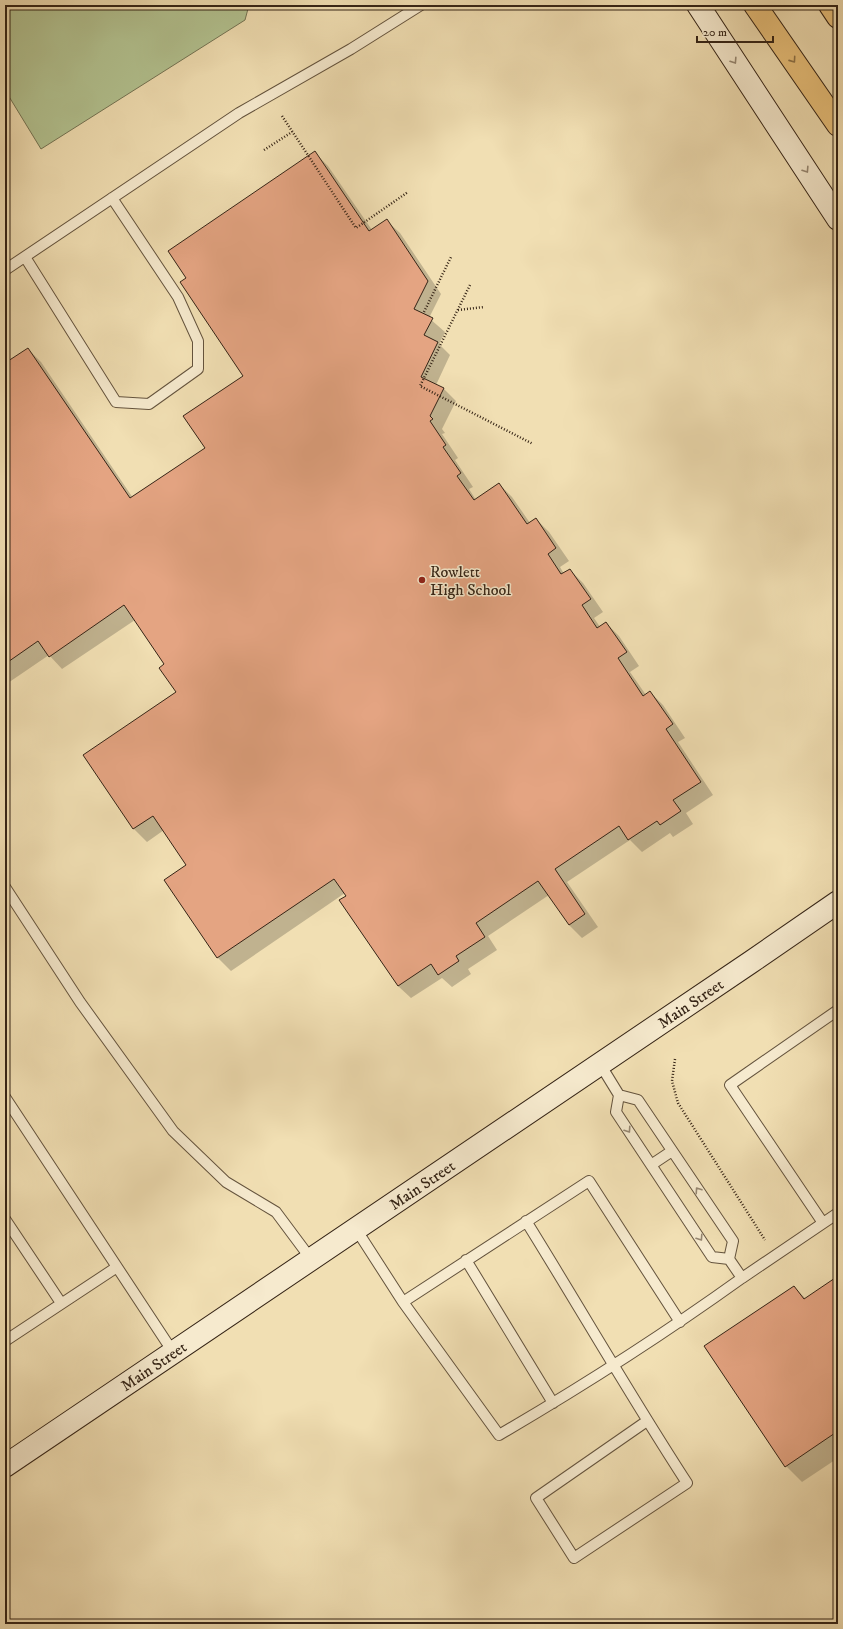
<svg xmlns="http://www.w3.org/2000/svg" width="843" height="1629" viewBox="0 0 843 1629" font-family="'IM FELL DW Pica',serif">
	<rect width="100%" height="100%" fill="#f1dfb3"/>
	<filter id="stains"><feTurbulence type="fractalNoise" baseFrequency=".005" numOctaves="4"/><feColorMatrix values="0 0 0 0 .2 0 0 0 0 .09 0 0 0 0 .02 0 0 0 .5 -.17"/></filter>
	<radialGradient id="worn" r=".72"><stop offset=".6" stop-color="#630" stop-opacity="0"/><stop offset="1" stop-color="#630" stop-opacity=".3"/></radialGradient>
	<!-- green -->
	<path fill="#b3c391" stroke="#747454" d="M5,5H249L245,20L41,149L5,90Z"/>
	<!-- shadow -->
	<path fill="#0003" d="M315,153L328,166L372,230L387,221L400,233L441,294L429,318L445,332L439,344L450,355L436,385L443,388L456,401L442,429L445,433L442,434L458,458L455,460L473,487L469,489L476,500L499,484L512,497L530,523L536,519L549,532L569,561L560,567L564,574L570,570L583,583L603,612L594,618L600,627L606,623L619,636L639,666L630,672L646,695L650,692L663,705L685,738L678,742L713,795L686,813L693,824L673,837L670,833L642,852L630,840L567,882L598,927L582,938L569,925L549,895L488,936L497,950L468,969L471,974L452,987L442,978L411,998L398,986L345,893L231,971L218,958L165,880L188,865L164,830L147,842L134,829L84,755L177,692L165,665L135,620L62,669L49,655L5,685V364L28,349L41,362L133,498L206,448L245,376Z
		M838,1277V1458L802,1482L786,1466L794,1287L806,1299Z"/>
	<!-- building -->
	<path fill="#e4a482" stroke="#352416" d="M315,151L369,231L387,219L428,281L414,309L433,318L424,335L438,342L421,377L444,388L430,416L433,419L430,421L446,445L443,447L461,473L457,476L474,500L499,483L527,524L536,518L556,548L548,554L561,574L570,569L591,599L582,605L597,628L606,622L627,652L618,658L643,696L650,691L673,724L666,729L701,782L673,800L681,811L660,825L657,821L628,840L619,826L555,869L585,914L569,925L538,881L476,923L485,937L456,956L459,961L438,975L431,964L398,986L339,900L346,896L334,879L217,958L164,880L186,865L153,816L133,829L83,755L176,692L159,668L164,664L124,605L49,657L38,641L5,664V363L28,348L130,498L205,448L183,416L243,376L180,282L186,278L168,251Z
		M838,1276V1431L785,1467L704,1346L794,1286L804,1299Z"/>
	<g fill="none" stroke-linecap="round" stroke-linejoin="round">
		<!-- lane casing -->
		<g stroke="#64533d" stroke-width="12">
			<path id="lane" d="M25,257L116,402L149,404L198,369V341L178,297L112,198
				M5,270L239,113L351,49L421,5
				M5,887L80,1002L173,1131L226,1182L276,1212L311,1259
				M600,1064L619,1095L638,1100L733,1241L729,1259
				M5,1097L173,1352
				M651,1165L672,1151
				M5,1219L61,1303
				M526,1221C580,1308 631,1397 687,1483L574,1558L536,1498L647,1421
				M823,1223L730,1085L838,1010
				M356,1229L403,1302L499,1435C583,1386 664,1334 742,1278L729,1259L712,1257L616,1112L619,1095
				M466,1260L553,1403
				M742,1278L838,1213
				M403,1302L589,1181L680,1322
				M5,1341L117,1267"/>
		</g>
		<!-- secondary casing -->
		<g stroke="#352416" stroke-width="24">
			<g id="secondary">
				<path d="M698,5L838,219"/>
				<path id="s1" d="M5,1466L751,962L838,902"/>
			</g>
		</g>
		<!-- highway casing -->
		<g stroke="#352416" stroke-width="24">
			<path id="highway" d="M755,5L838,125
				M830,5L838,17"/>
		</g>
		<!-- path -->
		<path stroke="#352416" stroke-width="2.5" stroke-dasharray="1 2" stroke-linecap="butt" d="M282,116L356,228L408,192
			M264,150L292,132
			M470,285L420,386L533,444
			M458,310L484,307
			M424,312L451,257
			M675,1059L672,1081L678,1103L765,1240"/>
		<!-- lane -->
		<use href="#lane" stroke="#f6eace" stroke-width="10"/>
		<!-- secondary -->
		<use href="#secondary" stroke="#f6eace" stroke-width="22"/>
		<!-- highway -->
		<use href="#highway" stroke="#e8c07a" stroke-width="22"/>
	</g>
	<!-- one-way arrows -->
	<defs><path id="oneway-chevron" d="M-2-3.5L2.5 0L-2 3.5" fill="none" stroke-width="1.6" stroke-linecap="round" stroke-linejoin="round"/></defs>
	<use stroke="#8e7248" href="#oneway-chevron" transform="translate(793 60) rotate(55)"/>
	<g stroke="#968772">
		<use href="#oneway-chevron" transform="translate(734 61) rotate(57)"/>
		<use href="#oneway-chevron" transform="translate(806 170) rotate(57)"/>
		<use href="#oneway-chevron" transform="translate(628 1130) rotate(56)"/>
		<use href="#oneway-chevron" transform="translate(698 1190) rotate(-124)"/>
		<use href="#oneway-chevron" transform="translate(700 1238) rotate(56)"/>
	</g>
	<!-- markers -->
	<circle fill="#8f2418" stroke="#f6eace" stroke-width="1.5" cx="422" cy="580" r="4"/>
	<g text-anchor="middle" stroke-width="3" stroke-linejoin="round" paint-order="stroke">
		<!-- poi labels -->
		<g font-size="16" fill="#352416" stroke="#f6eace" text-anchor="start">
			<text x="430" y="577">Rowlett<tspan x="430" dy="18">High School</tspan></text>
		</g>
		<!-- street labels -->
		<g font-size="16" fill="#352416" stroke="#f6eace">
			<text dy="6" stroke="none"><textPath href="#s1" startOffset="827">Main Street</textPath></text>
			<text dy="6" stroke="none"><textPath href="#s1" startOffset="503">Main Street</textPath></text>
			<text dy="6" stroke="none"><textPath href="#s1" startOffset="179">Main Street</textPath></text>
		</g>
	</g>
	<!-- margin -->
	<rect width="843" height="1629" fill="none" stroke="#f1dfb3" stroke-width="20"/>
	<rect x="6" y="6" width="831" height="1617" fill="none" stroke="#352416" stroke-width="2"/>
	<rect x="10" y="10" width="823" height="1609" fill="none" stroke="#352416"/>
	<!-- scale -->
	<path d="M697 36v6h76v-6" fill="none" stroke="#352416" stroke-width="2"/>
	<text x="703" y="36" font-size="12" fill="#352416" stroke="#f6eace" stroke-width="3" paint-order="stroke">20 m</text>
	<rect width="100%" height="100%" filter="url(#stains)"/>
	<rect width="100%" height="100%" fill="url(#worn)"/>
</svg>
